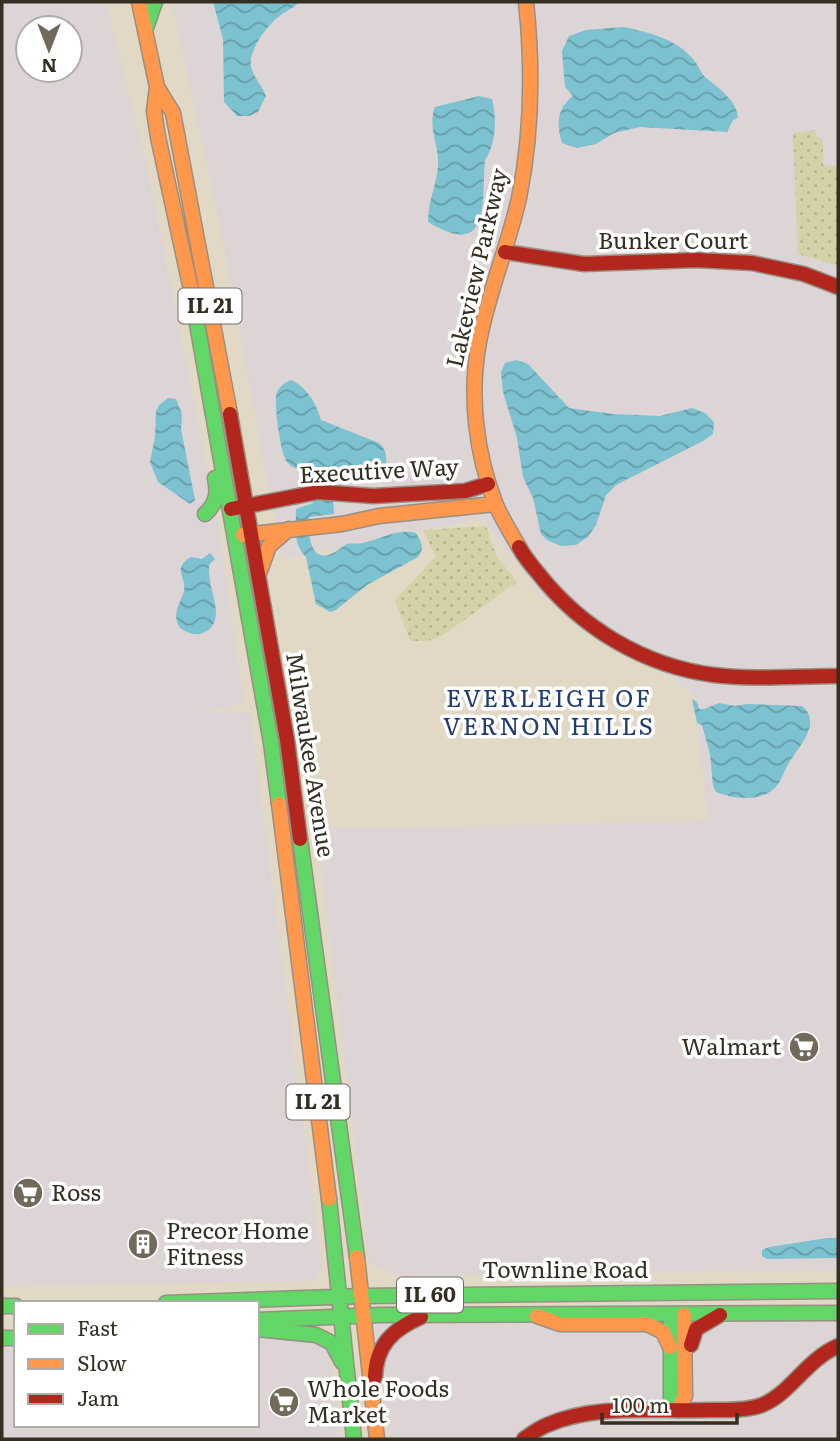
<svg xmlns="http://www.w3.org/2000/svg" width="840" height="1441" viewBox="0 0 840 1441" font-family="Literata,serif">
	<defs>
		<pattern id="grass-dots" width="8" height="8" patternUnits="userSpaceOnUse" patternTransform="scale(1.75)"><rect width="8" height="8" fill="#d3d2a9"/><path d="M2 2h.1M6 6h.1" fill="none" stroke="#b6b591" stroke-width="1.8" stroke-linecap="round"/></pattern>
		<pattern id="water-waves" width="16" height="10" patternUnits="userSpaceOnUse" patternTransform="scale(1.75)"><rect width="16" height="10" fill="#7cc2d0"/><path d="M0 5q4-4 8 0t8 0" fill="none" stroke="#669ea8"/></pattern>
	</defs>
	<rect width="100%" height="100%" fill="#e1d9c6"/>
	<!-- commercial -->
	<path fill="#ddd4d6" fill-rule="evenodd" d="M2,2H106L148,171L218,525L244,703L200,711L250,713L322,1268L314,1281L2,1286ZM28,28H70V70H28Z
		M172,2H838V1270L399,1276L369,1263L316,825L349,829L709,821L692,693L676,679L619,654L579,628L541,595L482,518L282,559L220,227Z
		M838,1318V1439H389L374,1321Z
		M314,1335L328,1349L342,1439H2V1337H16V1425H257V1337Z"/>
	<!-- grass -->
	<path fill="url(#grass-dots)" d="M815,130L816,136L823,140V165L838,167V266L798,254L793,133Z
		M486,526L496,555L517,582L442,636L427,641H410L395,600L436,556L423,530Z"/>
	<!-- water -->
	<path fill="url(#water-waves)" d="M213,2H300C293,8 284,12 277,18C266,27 248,52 251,66C253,77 262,85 266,96L258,112L249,116H237L224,102L223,39Z
		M624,27C650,33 675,38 693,59C698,64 700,72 705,77C718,88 737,100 738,118L733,120L727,132L640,127L614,133L596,144L577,148L562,143C556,125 557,108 573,96L565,87L562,51L569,36L586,30Z
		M479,96L492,99C497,118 496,144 485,160C481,200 493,261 428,222C428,202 436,186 438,167C440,146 427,128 435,107Z
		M516,360L528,364L569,408L613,414L660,416L692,408L705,413L714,422L713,434L703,441L616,485L606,495L596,525L588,537L576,545L561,546L547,540L541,534L533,498L523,477L517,438L503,392L501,372L505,363Z
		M290,380C306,385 317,405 321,420L379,443C385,448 387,455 386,464C369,478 356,466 336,473L332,484L334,514L309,517C309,530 308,559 328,555C336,553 341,547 347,544C351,543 359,544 363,543C379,539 400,528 416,533C422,543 425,548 418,557L367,585L336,610L330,612L316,604L306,557C293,545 296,526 296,509L313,503L318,484L313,472C304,470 293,470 287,462C280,452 275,410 276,396C277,388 283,384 290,380Z
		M168,398L176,399L182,414L181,429L195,500L190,504L158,482L150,462L155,437L156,411L159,405Z
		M210,553L215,559L209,565C209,570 209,576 210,581C212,597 225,621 205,632C196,637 188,633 180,628C171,614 180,605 184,591C187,577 171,569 191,557L202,559Z
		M692,699L697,702L699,709H704L719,703L735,706L747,704L802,706C823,723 798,747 789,763C782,774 781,786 768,793C754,801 730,798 716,792L713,786L710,754L702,725L697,723Z
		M827,1238H838V1258L767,1259L762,1256V1250L769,1247Z"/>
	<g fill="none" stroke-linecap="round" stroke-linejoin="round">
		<!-- fast casing -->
		<g stroke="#979082" stroke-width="17">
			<path id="fast" d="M146,28L155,2
				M191,290L271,743L279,804
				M205,514C217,503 218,493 215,478
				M300,839L357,1257
				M329,1199L354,1439
				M166,1303L361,1296L838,1291
				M2,1306H16
				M671,1315V1397L678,1410
				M257,1320L380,1315L838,1313
				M257,1329L316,1335L332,1343L342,1362
				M2,1338H16"/>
		</g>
		<!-- slow casing -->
		<g stroke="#979082" stroke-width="17">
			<path id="slow" d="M139,2L157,87L154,111L158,137L191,290
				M157,87L173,113L230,414
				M243,535L342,524L379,516L495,504
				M519,547C511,533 502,519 496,505C476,454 469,396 479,342C488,293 508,247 519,198C532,134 533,68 526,2
				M260,571L269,546L289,529
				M279,804L329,1199
				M357,1257L377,1439
				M537,1316L560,1324H647L663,1332L670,1347
				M678,1410L685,1396L684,1315"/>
		</g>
		<!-- jam casing -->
		<g stroke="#979082" stroke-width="17">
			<path id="jam" d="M505,252L584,264L697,260L752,263L804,274L838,287
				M230,414L287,740L300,839
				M231,509L318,492L373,496L465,491L488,484
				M519,547C524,556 531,565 538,573C581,628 644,666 714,675C755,680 797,676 838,676
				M691,1345L696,1329L720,1315
				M375,1377C376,1345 393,1329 421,1317
				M524,1439C531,1434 539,1428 547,1425C596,1403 656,1412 708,1410C724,1410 746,1411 762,1405C790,1394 806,1360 838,1346"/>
		</g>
		<!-- fast -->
		<use href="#fast" stroke="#63d668" stroke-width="14"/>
		<!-- slow -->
		<use href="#slow" stroke="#ff974d" stroke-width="14"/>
		<!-- jam -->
		<use href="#jam" stroke="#b3261e" stroke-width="14"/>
	</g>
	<!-- icons -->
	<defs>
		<g id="supermarket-disc" transform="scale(1.575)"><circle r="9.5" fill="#716a5b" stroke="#fff"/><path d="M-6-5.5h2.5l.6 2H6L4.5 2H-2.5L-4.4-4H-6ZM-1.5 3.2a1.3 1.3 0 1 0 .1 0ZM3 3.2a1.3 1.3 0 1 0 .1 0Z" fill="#fff"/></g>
		<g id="building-disc" transform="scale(1.575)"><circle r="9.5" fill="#716a5b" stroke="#fff"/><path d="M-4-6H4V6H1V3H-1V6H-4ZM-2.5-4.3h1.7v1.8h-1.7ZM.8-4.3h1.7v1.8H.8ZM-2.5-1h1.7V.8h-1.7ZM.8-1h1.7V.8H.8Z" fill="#fff"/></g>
	</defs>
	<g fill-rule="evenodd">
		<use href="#supermarket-disc" x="804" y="1047"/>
		<use href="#supermarket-disc" x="28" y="1193"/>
		<use href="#building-disc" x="143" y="1244"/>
		<use href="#supermarket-disc" x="284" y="1402"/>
	</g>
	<g text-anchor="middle" stroke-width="7" stroke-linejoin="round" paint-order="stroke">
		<!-- shield labels -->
		<g fill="#fff" stroke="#726d64" stroke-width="2">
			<rect x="178.5" y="288.5" width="63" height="35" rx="5"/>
			<rect x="286.5" y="1084.5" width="63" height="35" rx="5"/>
			<rect x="397" y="1277.5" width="66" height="35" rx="5"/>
		</g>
		<g font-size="21" font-weight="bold" fill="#352f22">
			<text x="210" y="313">IL 21</text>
			<text x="318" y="1109">IL 21</text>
			<text x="430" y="1302">IL 60</text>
		</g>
		<!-- street labels -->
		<g font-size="23" fill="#352f22" stroke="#fff">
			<text x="673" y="249">Bunker Court</text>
			<text transform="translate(477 268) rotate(-77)" y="8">Lakeview Parkway</text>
			<text transform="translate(379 471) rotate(-3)" y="8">Executive Way</text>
			<text transform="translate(310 755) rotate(81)" y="8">Milwaukee Avenue</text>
			<text x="565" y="1278">Townline Road</text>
		</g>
		<!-- poi labels -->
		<g font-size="23" fill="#352f22" stroke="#fff" text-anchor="start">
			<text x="781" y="1055" text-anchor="end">Walmart</text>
			<text x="51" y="1201">Ross</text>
			<text x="166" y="1239">Precor Home<tspan x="166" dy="26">Fitness</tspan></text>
			<text x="307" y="1397">Whole Foods<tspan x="307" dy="26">Market</tspan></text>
		</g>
		<!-- neighbourhood labels -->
		<g font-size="24" letter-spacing="2" fill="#213c73" stroke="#fff">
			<text x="549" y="707">EVERLEIGH OF<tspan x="549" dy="28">VERNON HILLS</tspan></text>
		</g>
	</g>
	<!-- border -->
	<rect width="840" height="1441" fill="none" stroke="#352f22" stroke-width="7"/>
	<!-- legend -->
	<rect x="14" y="1301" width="245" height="126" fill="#ffffff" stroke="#aeaca7" stroke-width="2"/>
	<rect x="28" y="1324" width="35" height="10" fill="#63d668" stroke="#aeaca7" stroke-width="2"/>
	<text x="77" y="1336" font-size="21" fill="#352f22">Fast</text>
	<rect x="28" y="1359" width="35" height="10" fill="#ff974d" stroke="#aeaca7" stroke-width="2"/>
	<text x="77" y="1371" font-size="21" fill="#352f22">Slow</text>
	<rect x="28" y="1394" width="35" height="10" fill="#b3261e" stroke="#aeaca7" stroke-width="2"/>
	<text x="77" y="1406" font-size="21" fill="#352f22">Jam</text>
	<!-- north arrow -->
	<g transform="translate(49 49) rotate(180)"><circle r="33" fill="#ffffff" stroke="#aeaca7" stroke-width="2"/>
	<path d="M0-5L12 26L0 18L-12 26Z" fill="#716a5b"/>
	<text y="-10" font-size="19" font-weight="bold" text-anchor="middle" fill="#352f22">N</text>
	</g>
	<!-- scale -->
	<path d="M602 1413v10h135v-10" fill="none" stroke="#352f22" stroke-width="3.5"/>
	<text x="612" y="1413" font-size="21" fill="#352f22" stroke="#ffffff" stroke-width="5" paint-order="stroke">100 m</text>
</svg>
